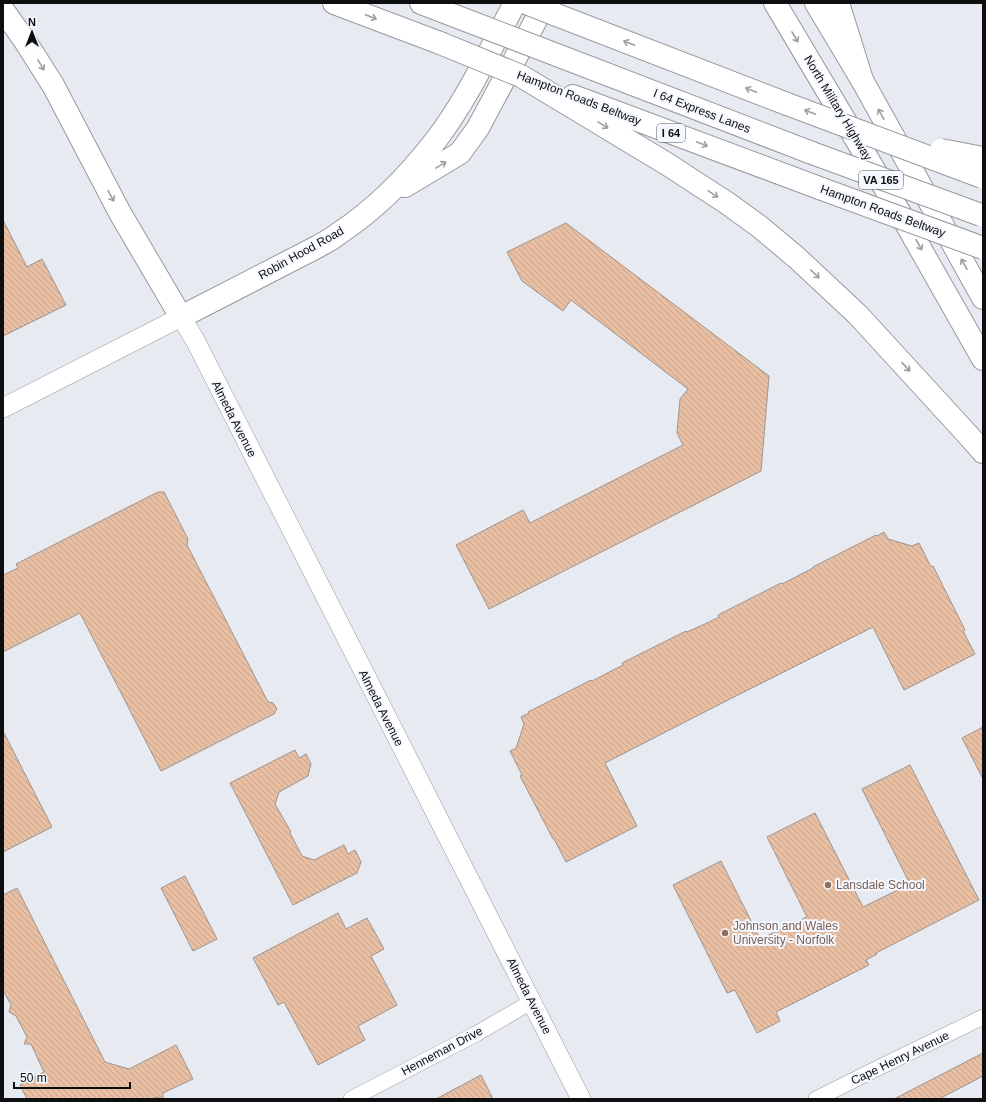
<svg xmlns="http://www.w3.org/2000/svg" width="986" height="1102" viewBox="0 0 986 1102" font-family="Arial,sans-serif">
	<defs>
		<pattern id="building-back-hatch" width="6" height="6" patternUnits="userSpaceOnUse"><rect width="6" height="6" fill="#e9bfa3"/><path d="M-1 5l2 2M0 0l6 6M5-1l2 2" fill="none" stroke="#c7a38b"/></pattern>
	</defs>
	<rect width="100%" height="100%" fill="#e8eaf1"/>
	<!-- building -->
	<path fill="url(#building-back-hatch)" stroke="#9b9490" d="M3,220L27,267L42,259L66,305L3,336Z
		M566,223L769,376L761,471L489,609L456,545L523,510L530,523L683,445L677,433L680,399L688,389L571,300L563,311L522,281L507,252Z
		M158,492H164L188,539L187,545L268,702L273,703L277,709L274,714L161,771L80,613L3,652V575L18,568L16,564Z
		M884,532L888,539L912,546L919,543L931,567L933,566L965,630L963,631L975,654L904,690L873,627L730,699L605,763L637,826L566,862L554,839H553L520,776L522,775L510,751L516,748L524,724L521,717L529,713L528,712L591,680L592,681L623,665L622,663L686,631L687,632L705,624L719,617L718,615L781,583L782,584L813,568V567L876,535L877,536Z
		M983,727V779L962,738Z
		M3,731L52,827L3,852Z
		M295,750L299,758L306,754L311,764L308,776L279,792L275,804L291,832L290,833L302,856L314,860L344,845L348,854L355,850L361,862L357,873L293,905L230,783Z
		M910,765L979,900L876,953L877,954L866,960L869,965L776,1012L780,1021L757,1033L735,990L727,993L673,885L721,861L760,939L807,917L767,837L815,813L863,907L910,884L862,789Z
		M185,876L217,939L193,951L161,888Z
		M17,888L105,1062L129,1069L176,1045L193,1079L163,1093V1099L157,1097L152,1099H27L20,1085L44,1072L31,1044H24L27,1037L16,1016L9,1012L11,1005L3,990V895Z
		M338,913L346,929L367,918L384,949L371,956L397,1005L358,1026L365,1040L318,1065L284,1002L278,1005L253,958Z
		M983,1053V1076L939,1099H894Z
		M481,1075L493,1099H436Z"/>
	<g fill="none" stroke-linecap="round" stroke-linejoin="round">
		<!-- minor casing -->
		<g stroke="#97999f" stroke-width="16">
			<path id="minor" d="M351,1099L476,1034L531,1002
				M816,1099L882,1066L983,1017"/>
		</g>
		<!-- tertiary casing -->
		<g stroke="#97999f" stroke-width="20">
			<path id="tertiary" d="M3,408L181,317L195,340L581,1099"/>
		</g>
		<!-- primary casing -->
		<g stroke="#97999f" stroke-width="24">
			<path id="primary" d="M775,3L904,220L983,359
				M816,3L862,80L983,298
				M405,186L460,153L478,128L545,3
				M181,317L317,247C324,243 332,239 338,234C376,209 409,175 436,140C468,98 490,49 515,3"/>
		</g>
		<!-- motorway casing -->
		<g stroke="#97999f" stroke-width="24">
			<path id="motorway" d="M334,3L440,43
				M421,3L455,16
				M838,3L862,80
				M3,10L25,41L53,85L120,213L181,317
				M554,14L787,104
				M536,47L812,153
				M521,76L667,164L727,203L760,227L797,258L858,315L968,435L983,452
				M573,96L822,189"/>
		</g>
		<!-- minor -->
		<use href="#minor" stroke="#fff" stroke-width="15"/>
		<!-- tertiary -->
		<use href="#tertiary" stroke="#fff" stroke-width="19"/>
		<!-- primary -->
		<use href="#primary" stroke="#fff" stroke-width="22"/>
		<!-- motorway -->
		<use href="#motorway" stroke="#fff" stroke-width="22"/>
		<!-- motorway-bridge casing -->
		<g stroke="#97999f" stroke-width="24" stroke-linecap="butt">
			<path id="motorway-bridge" d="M526,3L554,14
				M455,16L536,47
				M440,43L521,76
				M787,104L982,177
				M941,150L983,158
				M812,153L981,215
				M822,189L983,248"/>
		</g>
		<!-- motorway-bridge -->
		<use href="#motorway-bridge" stroke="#fff" stroke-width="22"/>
	</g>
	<!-- one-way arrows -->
	<defs><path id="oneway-shaft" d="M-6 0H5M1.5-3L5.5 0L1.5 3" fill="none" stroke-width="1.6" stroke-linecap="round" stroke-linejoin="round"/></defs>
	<g stroke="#9e9f9f">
		<use href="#oneway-shaft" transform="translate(371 17) rotate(21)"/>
		<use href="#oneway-shaft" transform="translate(795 37) rotate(59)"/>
		<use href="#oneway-shaft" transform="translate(629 43) rotate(-159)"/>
		<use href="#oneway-shaft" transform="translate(41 65) rotate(58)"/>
		<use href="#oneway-shaft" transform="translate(751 90) rotate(-159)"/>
		<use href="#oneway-shaft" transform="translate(810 112) rotate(-159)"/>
		<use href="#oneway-shaft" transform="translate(881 114) rotate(-119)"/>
		<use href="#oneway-shaft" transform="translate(603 125) rotate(31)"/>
		<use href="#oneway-shaft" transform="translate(702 144) rotate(21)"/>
		<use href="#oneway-shaft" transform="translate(441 165) rotate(-31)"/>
		<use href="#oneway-shaft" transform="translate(713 194) rotate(34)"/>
		<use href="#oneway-shaft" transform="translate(111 196) rotate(62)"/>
		<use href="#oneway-shaft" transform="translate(919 245) rotate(61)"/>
		<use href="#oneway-shaft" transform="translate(964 264) rotate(-119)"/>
		<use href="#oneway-shaft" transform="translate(815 274) rotate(43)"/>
		<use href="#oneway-shaft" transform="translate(906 367) rotate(47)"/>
	</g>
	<!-- markers -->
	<g fill="#8d6e63" stroke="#f5f8ff" stroke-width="1.5">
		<circle cx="828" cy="885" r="4"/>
		<circle cx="725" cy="933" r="4"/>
	</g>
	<g text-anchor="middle" stroke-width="4" stroke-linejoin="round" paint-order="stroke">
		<!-- shield labels -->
		<g fill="#f5f8ff" stroke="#535458" stroke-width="1">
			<rect x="657" y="124" width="28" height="18" rx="3"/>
			<rect x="859" y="171" width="44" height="18" rx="3"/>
		</g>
		<g font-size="11" font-weight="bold" fill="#0d0e10">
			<text x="671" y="137">I 64</text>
			<text x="881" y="184">VA 165</text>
		</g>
		<!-- street labels -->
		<g font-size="12" fill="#0d0e10" stroke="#f5f8ff">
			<text transform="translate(579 98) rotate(21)" y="4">Hampton Roads Beltway</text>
			<text transform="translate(838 108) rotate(59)" y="4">North Military Highway</text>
			<text transform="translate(702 111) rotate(21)" y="4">I 64 Express Lanes</text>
			<text transform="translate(883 211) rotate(20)" y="4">Hampton Roads Beltway</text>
			<text transform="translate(301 253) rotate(-29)" y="4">Robin Hood Road</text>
			<text transform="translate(234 419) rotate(63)" y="4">Almeda Avenue</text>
			<text transform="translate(381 708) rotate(63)" y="4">Almeda Avenue</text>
			<text transform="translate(529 996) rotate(63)" y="4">Almeda Avenue</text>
			<text transform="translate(442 1051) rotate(-28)" y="4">Henneman Drive</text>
			<text transform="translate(900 1058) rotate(-26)" y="4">Cape Henry Avenue</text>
		</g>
		<!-- education labels -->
		<g font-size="12" fill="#785e54" stroke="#f5f8ff" text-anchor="start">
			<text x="836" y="889">Lansdale School</text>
			<text x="733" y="930">Johnson and Wales<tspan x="733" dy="14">University - Norfolk</tspan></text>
		</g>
	</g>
	<!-- border -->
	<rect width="986" height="1102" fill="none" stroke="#0d0e10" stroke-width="8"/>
	<!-- north arrow -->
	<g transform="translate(32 32)" stroke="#f5f8ff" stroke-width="3" paint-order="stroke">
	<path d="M0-3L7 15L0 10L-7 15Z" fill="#0d0e10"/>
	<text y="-6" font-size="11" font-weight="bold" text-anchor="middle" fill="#0d0e10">N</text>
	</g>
	<!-- scale -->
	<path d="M14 1082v6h116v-6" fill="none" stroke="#0d0e10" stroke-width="2"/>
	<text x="20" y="1082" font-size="12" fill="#0d0e10" stroke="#f5f8ff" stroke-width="3" paint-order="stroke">50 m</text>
</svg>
